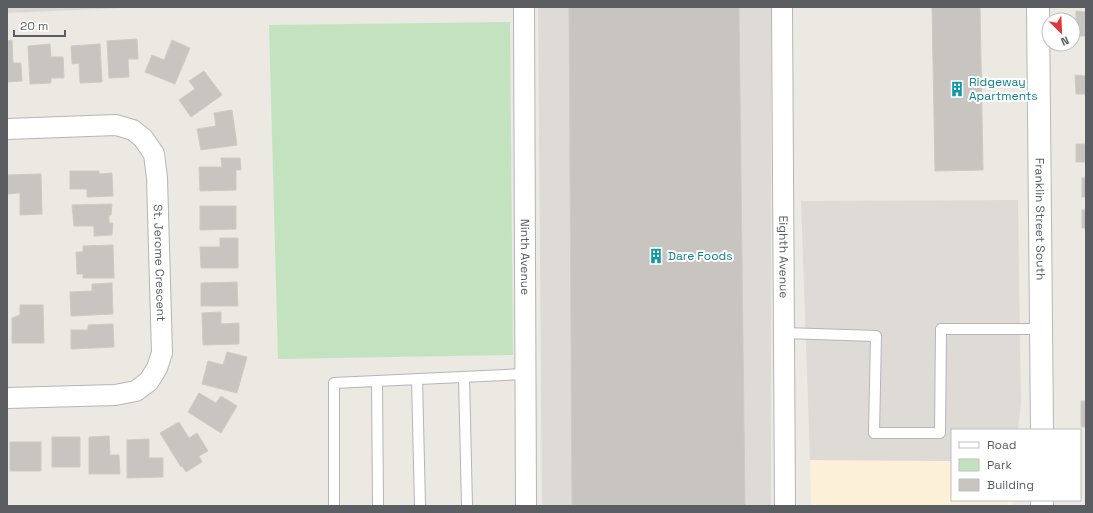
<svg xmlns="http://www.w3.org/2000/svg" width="1093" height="513" viewBox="0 0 1093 513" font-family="'Space Grotesk',sans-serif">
	<rect width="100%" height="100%" fill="#ece9e2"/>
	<!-- commercial -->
	<path fill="#fcf0d8" d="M810,460L952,461V500H1013L1012,506H811Z"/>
	<!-- industrial -->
	<path fill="#dedbd7" d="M538,7H771V506H542Z
		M1018,200L1021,403L1018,430H952V461L810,460L801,201Z"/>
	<!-- education -->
	<path fill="#dcd8d0" d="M7,7H148L7,13Z"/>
	<!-- green -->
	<path fill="#c3e3c0" d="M510,22L513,355L278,359L269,25Z"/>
	<!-- building -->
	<path fill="#c8c4c0" stroke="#d1cac1" d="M569,7H739L745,506H572Z
		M932,7H980L983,170L935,171Z
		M1076,11L1086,12V36H1077L1076,26L1073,27V20H1072L1076,19Z
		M137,39L138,59H128L129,77L109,78L107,41Z
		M12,40L13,63H21L22,81L7,82V41Z
		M172,40L190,48L175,84L145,72L152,55L164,60Z
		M50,44L51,57H63L64,78H51V83L30,84L28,46Z
		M100,44L102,82L80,83L79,63L72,64L71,46Z
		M204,71L222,95L191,117L179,100L195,89L189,81Z
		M1075,75L1086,76V97L1085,94H1076Z
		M232,110L237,145L201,150L197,129L216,126L214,113Z
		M1076,144H1086V162H1076Z
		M221,158H240L241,170H236V190L200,191L199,167H222Z
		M70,171H99V174L112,173L113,196L87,197V189H70Z
		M41,174L42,214L20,215V193L7,194V175Z
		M1082,178H1086V197H1082Z
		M112,204L111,215H109V223H113L112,235L94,236V226H74L72,205Z
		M200,206H236V229L200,230Z
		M1082,210H1086V228H1082Z
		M220,238H238V268H201L200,247H220Z
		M113,245L114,278H83V274H77L76,252H83V246Z
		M237,282L238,306H201V283Z
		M112,283L113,314L71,316L70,292L92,291V284Z
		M20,305H43L44,343H12V318L20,315Z
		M221,312V324L239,323V344L203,345L202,313Z
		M113,324L114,347L71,349V330H88V325Z
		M227,352L247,357L237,393L202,384L208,361L223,365Z
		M199,393L216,403L221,396L237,406L221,433L188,412Z
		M1081,401H1086V427H1081Z
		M179,422L189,438L197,433L208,451L199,456L202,462L186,472L182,466L181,467L160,433Z
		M109,436L110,455H119L120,474H89V437Z
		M52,437H80V467H52Z
		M149,439V458H163V477L127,478V440Z
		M10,442H41V471H10Z"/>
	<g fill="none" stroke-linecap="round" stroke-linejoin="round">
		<!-- lane casing -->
		<g stroke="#b3b5b9" stroke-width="12">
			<path id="lane" d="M784,333L876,336L874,433H940L941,329H1041
				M464,377L467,506
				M417,379L420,506
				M377,381L378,506
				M334,506V383L525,374"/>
		</g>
		<!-- street casing -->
		<g stroke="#b3b5b9" stroke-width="22">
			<g id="street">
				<path id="s1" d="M524,7L526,506"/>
				<path id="s2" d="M782,7L785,506"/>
				<path id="s3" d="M7,129L116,125L133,130L143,138L154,154L157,178L162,353L157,368L149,381L136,391L115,395L7,398"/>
			</g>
		</g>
		<!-- secondary casing -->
		<g stroke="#b4b7bc" stroke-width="24">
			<g id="secondary">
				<path id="s4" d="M1038,7L1042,430"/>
				<path d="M1042,500V506"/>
			</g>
		</g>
		<!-- lane -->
		<use href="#lane" stroke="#fff" stroke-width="10"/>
		<!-- street -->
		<use href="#street" stroke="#fff" stroke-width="20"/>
		<!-- secondary -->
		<use href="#secondary" stroke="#fff" stroke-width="22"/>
	</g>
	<!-- icons -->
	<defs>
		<g id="building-bare" transform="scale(1.2)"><path d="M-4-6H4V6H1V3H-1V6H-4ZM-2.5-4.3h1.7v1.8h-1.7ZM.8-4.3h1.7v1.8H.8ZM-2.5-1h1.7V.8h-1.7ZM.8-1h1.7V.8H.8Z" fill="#0f9aa8" stroke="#fff" stroke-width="2.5" paint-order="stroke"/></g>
	</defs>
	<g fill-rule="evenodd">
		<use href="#building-bare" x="957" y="89"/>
		<use href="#building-bare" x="656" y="256"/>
	</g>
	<g text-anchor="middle" stroke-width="4" stroke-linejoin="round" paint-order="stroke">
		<!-- culture labels -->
		<g font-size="12" fill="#0d838f" stroke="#fff" text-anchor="start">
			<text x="969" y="86">Ridgeway<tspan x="969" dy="14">Apartments</tspan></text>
			<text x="668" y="260">Dare Foods</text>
		</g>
		<!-- street labels -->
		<g font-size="12" fill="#5a5e62" stroke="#fff">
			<text dy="4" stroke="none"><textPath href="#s4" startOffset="212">Franklin Street South</textPath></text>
			<text dy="4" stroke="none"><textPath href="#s1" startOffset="250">Ninth Avenue</textPath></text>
			<text dy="4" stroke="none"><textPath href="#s2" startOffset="250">Eighth Avenue</textPath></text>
			<text dy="4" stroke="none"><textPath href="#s3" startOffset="268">St. Jerome Crescent</textPath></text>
		</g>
	</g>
	<!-- border -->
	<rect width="1093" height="513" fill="none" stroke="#5a5e62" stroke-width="16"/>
	<!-- legend -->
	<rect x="951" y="429" width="130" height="72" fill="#ffffff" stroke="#bdbfc0"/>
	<rect x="959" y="442" width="20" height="6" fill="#ffffff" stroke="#bdbfc0"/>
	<text x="987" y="449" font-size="12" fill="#5a5e62">Road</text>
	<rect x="959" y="459" width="20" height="12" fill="#c3e3c0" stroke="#bdbfc0"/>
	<text x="987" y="469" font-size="12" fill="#5a5e62">Park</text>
	<rect x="959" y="479" width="20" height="12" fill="#c8c4c0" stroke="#bdbfc0"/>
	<text x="987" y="489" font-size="12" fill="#5a5e62">Building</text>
	<!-- north arrow -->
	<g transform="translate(1061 32) rotate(156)"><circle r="19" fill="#ffffff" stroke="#bdbfc0"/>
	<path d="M0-3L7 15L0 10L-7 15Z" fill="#df3637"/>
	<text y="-6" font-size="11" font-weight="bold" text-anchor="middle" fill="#5a5e62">N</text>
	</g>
	<!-- scale -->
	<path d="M14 30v6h51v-6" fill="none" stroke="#5a5e62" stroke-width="2"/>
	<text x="20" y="30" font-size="12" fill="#5a5e62" stroke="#ffffff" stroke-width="3" paint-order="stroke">20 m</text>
</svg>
